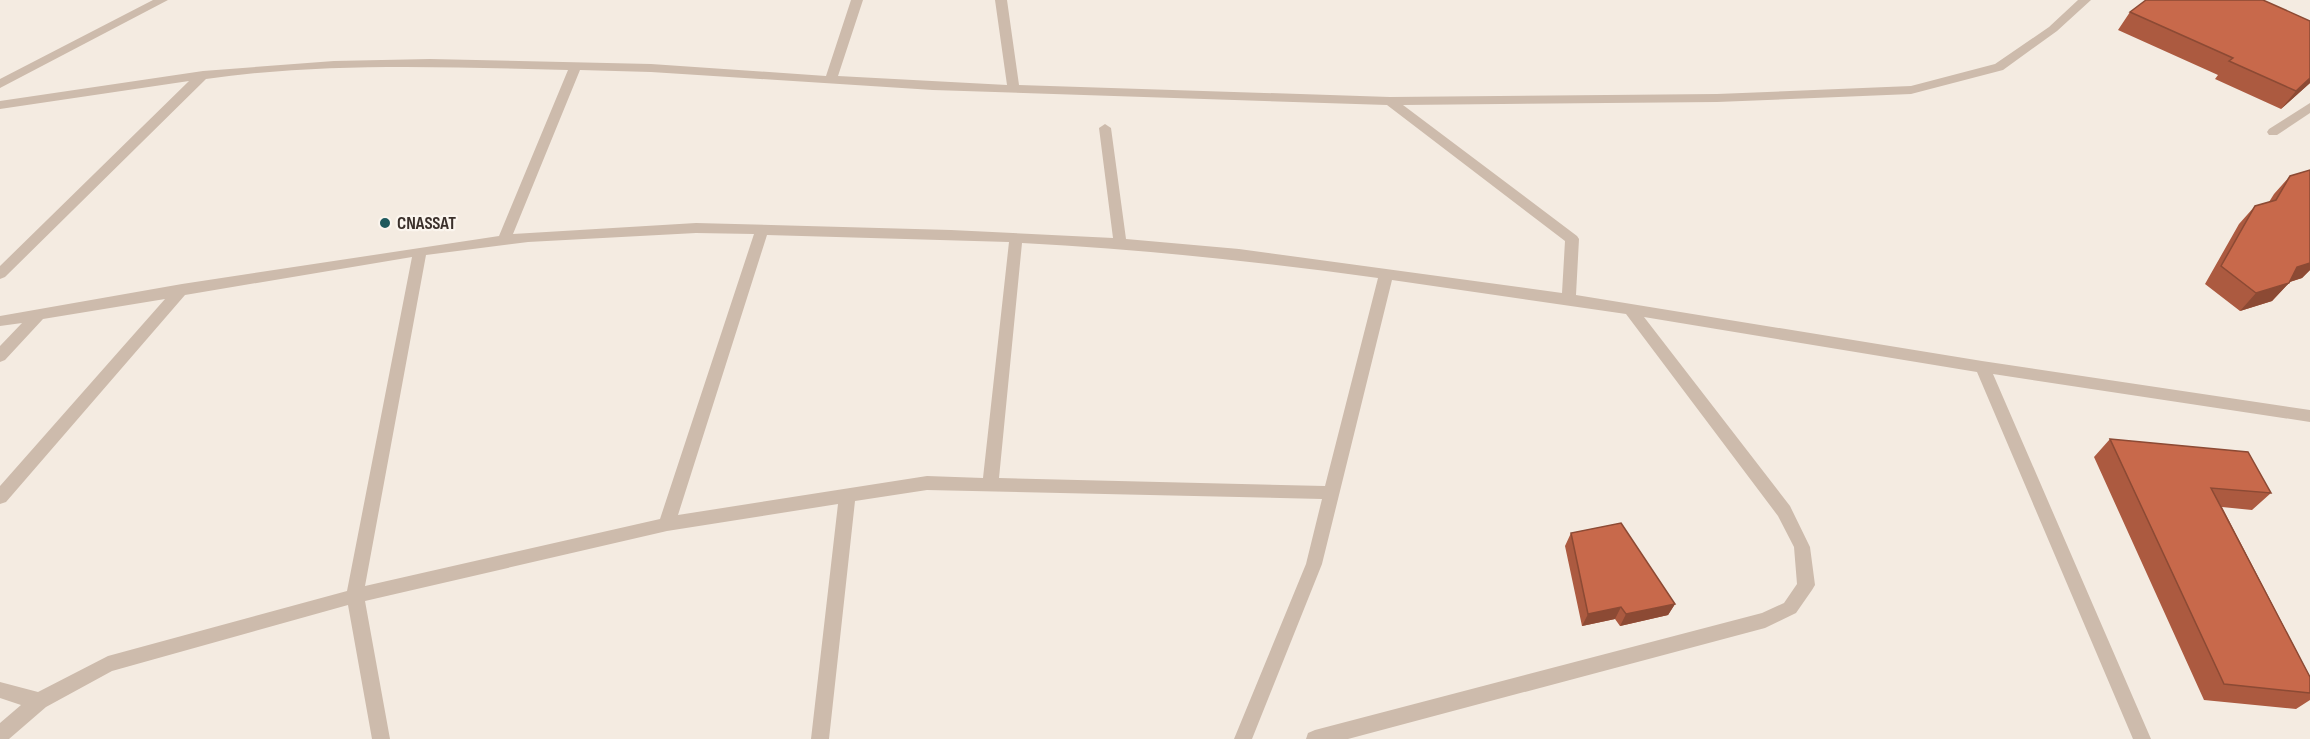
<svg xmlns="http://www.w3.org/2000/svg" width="2310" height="739" viewBox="0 0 2310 739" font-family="'Sofia Sans Condensed',sans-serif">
	<rect width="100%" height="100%" fill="#f4ebe1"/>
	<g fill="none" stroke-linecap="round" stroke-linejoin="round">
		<!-- minor -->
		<path fill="#cdbbac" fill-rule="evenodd" d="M153,0H168L0,88V79Z
			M851,0H863L838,76L1007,85L995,0H1007L1019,85L1390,97L1717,94L1911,86L1995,64L2049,27L2078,0H2091L2057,31L2003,70L1911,94L1717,102L1403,105L1577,236L1579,239L1576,295L1982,361L2310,410V422L1993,374L2151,739H2133L1977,372L1644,317L1790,506L1810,547L1815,585L1812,590L1796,613L1765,628L1348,739H1306L1308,733L1315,730L1762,613L1784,603L1797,584L1794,547L1778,516L1626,314L1392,280L1322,564L1252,739H1234L1306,564L1322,499L927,490L855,501L829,739H811L838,504L667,531L365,601L390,739H372L348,605L112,671L46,707L9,739H0V723L21,705L0,698V682L38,692L108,656L347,591L412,257L185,295L6,502L0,504V486L165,299L43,319L5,360L0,362V346L22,323L0,326V316L182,284L499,236L568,70C448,67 325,62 206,79L5,277L0,279V266L189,81L0,109V101L203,71L334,61L430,59L651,64L826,76ZM580,70L651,72L933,90L1387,105L1565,241L1562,293L1239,249L1126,239L1111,128L1105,124L1099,128L1113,238L951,230L696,223L513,234ZM696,233L754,234L660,519L365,586L426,255L528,242ZM767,235L1009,242L983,478L927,476L678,515ZM1022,243C1142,249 1260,262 1378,278L1325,486L999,478Z
			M2310,103V113L2277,135H2269L2267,132L2269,129Z"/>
	</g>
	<!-- wall -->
	<path fill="#ac5a40" d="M2130,12L2310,83L2281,109L2215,79L2218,75L2118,30Z
		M2310,170V270L2302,278L2290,282L2272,301L2240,311L2205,284L2239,224L2255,206L2269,202L2274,194L2290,176Z
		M2110,439L2271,493L2252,510L2222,507L2310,677V700L2296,709L2204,700L2094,457Z
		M1571,533L1675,604L1668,615L1620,626L1615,619L1582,626L1565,546Z"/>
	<!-- shaded-wall -->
	<path fill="#8c4a34" d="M2310,78V83L2281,109L2296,91Z
		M2310,263V270L2302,278L2280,285L2297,267Z
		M2289,283L2272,301L2240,311L2256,293Z
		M1675,604L1668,615L1620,626L1626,614Z
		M1621,607L1615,619L1582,626L1588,614Z"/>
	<!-- building -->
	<path fill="#c8694b" stroke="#8c4a34" stroke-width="1.5" d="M2146,0H2263L2310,21V78L2296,91L2229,61L2233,58L2130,12Z
		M2310,170V263L2297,267L2289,283L2256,293L2221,266L2255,206L2276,200L2290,176Z
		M2110,439L2248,452L2271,493L2211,488L2310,677V693L2224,684Z
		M1621,523L1675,604L1626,614L1621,607L1588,614L1571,533Z"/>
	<!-- markers -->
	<circle fill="#1f5a5e" stroke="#fbf5ee" stroke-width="2" cx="385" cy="223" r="6"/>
	<g text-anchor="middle" stroke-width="4.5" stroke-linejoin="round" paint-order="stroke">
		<!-- poi labels -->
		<g font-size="18" font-weight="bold" fill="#3b302b" stroke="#fbf5ee" text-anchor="start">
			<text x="397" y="229">CNASSAT</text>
		</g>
	</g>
</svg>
